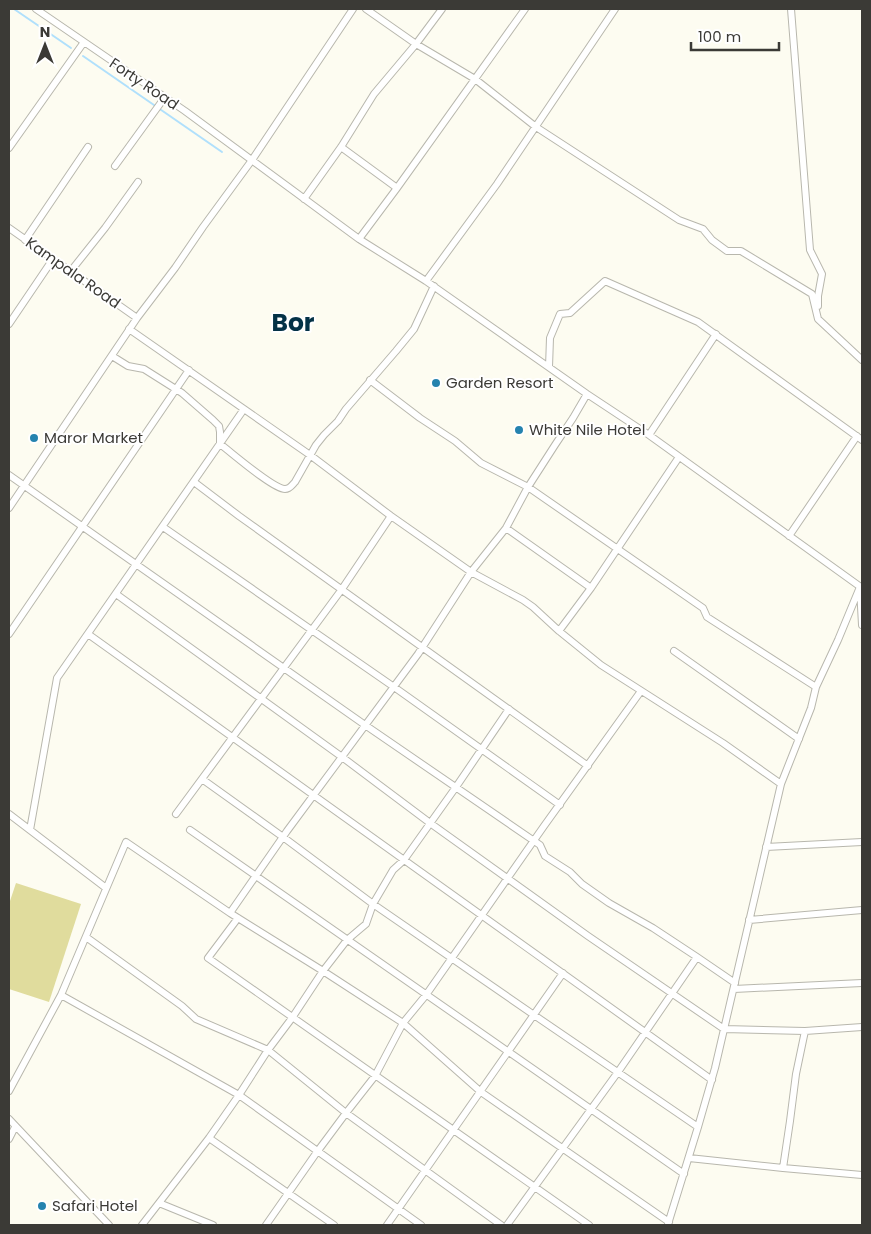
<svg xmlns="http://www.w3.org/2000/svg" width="871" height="1234" viewBox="0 0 871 1234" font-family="Poppins,sans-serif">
	<rect width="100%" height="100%" fill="#fdfcf1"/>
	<!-- grass -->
	<path fill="#e0dc9d" d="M16,883L81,904L49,1002L9,989V904Z"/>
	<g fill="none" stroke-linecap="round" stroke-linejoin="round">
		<!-- stream -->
		<path stroke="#b0e0fc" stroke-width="2" d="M14,9L71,48
			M83,56L222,152"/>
		<!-- minor casing -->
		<g stroke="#b8b7ad" stroke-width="8">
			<path id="minor" d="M36,9L185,111L359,239L426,281L587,394L649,435L862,588
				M366,9L416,44L475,79L536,127L679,220L703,229L712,240L727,251H741L812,294L818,319L862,360
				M791,9L810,250L822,274L818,296V306
				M341,147L397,188
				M9,148L84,42
				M115,166L165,97
				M304,199L341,147L374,94L416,44L442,9
				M9,228L137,318
				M359,239L397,188L525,9
				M25,240L88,147
				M70,272L105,228L138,182
				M426,281L497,184L615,9
				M9,324L53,259
				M129,329L310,455L391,516L471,572L523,600L533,607L559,631L601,665L723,743L781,784
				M112,356L128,366L144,369L182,393L213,420L219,426L220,432V444C231,452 273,489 285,489C290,489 292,485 295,482L316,445L324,435L338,421L346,409L396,351L414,329L434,286
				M549,367L550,338L560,314L570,313L605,281L698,322L862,440
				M370,380L420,418L455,441L481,463L528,487L703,608L707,617L816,687
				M649,435L716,334
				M9,475L365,725L540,845L545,856L570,872L582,884L609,903L653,928L697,957L735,983
				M194,482L239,516L588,766
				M9,508L137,318L175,268L203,227L252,160L353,9
				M163,527L394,687L560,805
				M506,528L591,588
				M789,536L857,436
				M860,588L862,625
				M116,594L342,757L430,823L588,936L724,1029L805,1031L862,1027
				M559,631L591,588L679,457
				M9,634L189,370
				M88,634L712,1080
				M674,651L799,739
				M202,779L283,837L373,904L534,1015L698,1127
				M9,814L106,888
				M176,814L342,589L391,516
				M30,830L57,678L244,409
				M190,830L684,1174
				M766,847L862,842
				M230,913L287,831L418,654L471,572L506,528L528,487L555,445L573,418L587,394
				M238,918L208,958L589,1225
				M749,920L862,910
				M86,937L182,1006L196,1019L268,1050L346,1113L501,1225
				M734,989L862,983
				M9,1091L61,995
				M9,1119L109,1225
				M209,1138L334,1225
				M9,1139L15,1127
				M689,1158L783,1168L862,1175
				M783,1168L790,1121L796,1074L805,1031
				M159,1203L213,1225
				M668,1224L698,1127L715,1068L781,784L811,708L816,687L838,640L860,587
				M142,1225L209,1138L239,1095L268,1050L292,1018L323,971L347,940L366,924L373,904L393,870L404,860L456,787L509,709
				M266,1225L317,1152L346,1113L375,1076L403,1023L426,995L544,826L641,691
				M387,1225L563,973
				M421,1225L239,1095L61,995L126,842L230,913L323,971L403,1023L481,1092L669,1222
				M507,1225L618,1072L697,957"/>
		</g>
		<!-- minor -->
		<use href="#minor" stroke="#fff" stroke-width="6"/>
	</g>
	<!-- markers -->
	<g fill="#2583af" stroke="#fff" stroke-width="2">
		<circle cx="436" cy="383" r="5"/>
		<circle cx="519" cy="430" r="5"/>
		<circle cx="34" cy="438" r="5"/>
		<circle cx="42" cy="1206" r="5"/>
	</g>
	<g text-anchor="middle" stroke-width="4" stroke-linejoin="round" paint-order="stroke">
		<!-- street labels -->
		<g font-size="15" fill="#3b3a36" stroke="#fff">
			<text transform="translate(144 84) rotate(34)" y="5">Forty Road</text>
			<text transform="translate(73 273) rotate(35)" y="5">Kampala Road</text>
		</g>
		<!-- poi labels -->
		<g font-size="15" fill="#3b3a36" stroke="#fff" text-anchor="start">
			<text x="446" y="388">Garden Resort</text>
			<text x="529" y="435">White Nile Hotel</text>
			<text x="44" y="443">Maror Market</text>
			<text x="52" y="1211">Safari Hotel</text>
		</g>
		<!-- town labels -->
		<g font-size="25" font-weight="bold" fill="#043247" stroke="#fff">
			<text x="293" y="331">Bor</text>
		</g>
	</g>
	<!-- border -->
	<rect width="871" height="1234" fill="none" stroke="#3b3a36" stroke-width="20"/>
	<!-- north arrow -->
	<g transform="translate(45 45)" stroke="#ffffff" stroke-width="4" paint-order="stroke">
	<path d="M0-4L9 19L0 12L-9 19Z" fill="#3b3a36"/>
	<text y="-8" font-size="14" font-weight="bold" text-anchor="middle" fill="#3b3a36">N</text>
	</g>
	<!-- scale -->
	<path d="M691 42v8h88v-8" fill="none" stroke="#3b3a36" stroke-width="2.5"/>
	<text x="698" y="42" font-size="15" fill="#3b3a36" stroke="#ffffff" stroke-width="4" paint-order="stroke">100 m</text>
</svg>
